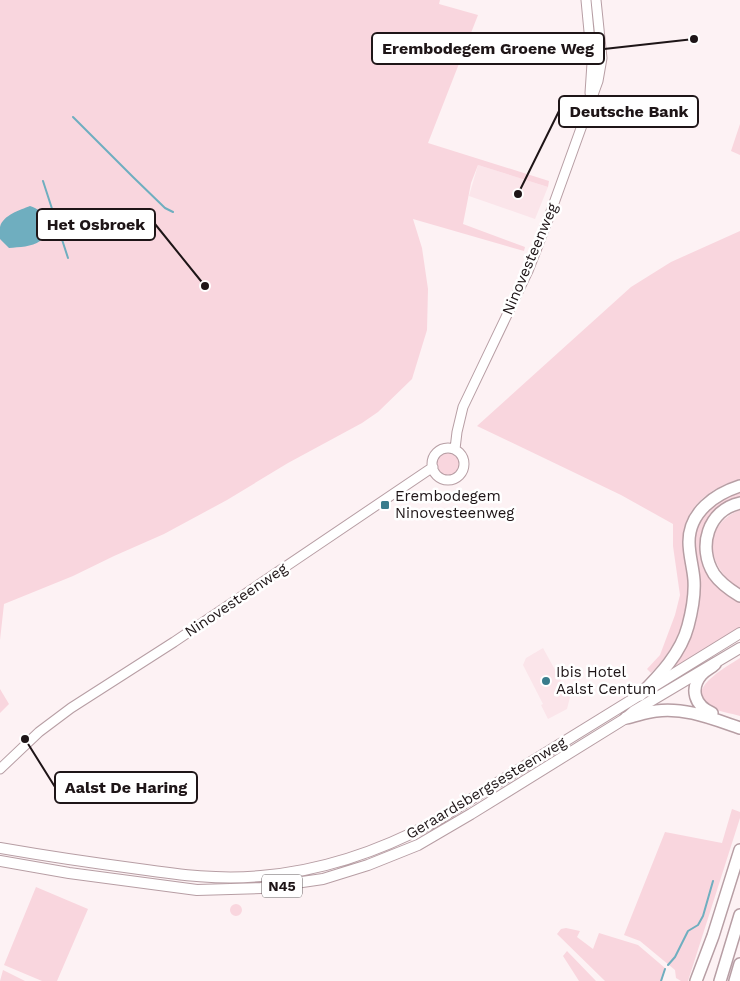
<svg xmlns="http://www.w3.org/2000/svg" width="740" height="981" viewBox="0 0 740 981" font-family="'Work Sans',sans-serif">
	<rect width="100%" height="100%" fill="#fdf2f4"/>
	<!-- built -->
	<path fill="#fbe5ea" d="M478,165L548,187L535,219L469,196Z
		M543,648L570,697L567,709L548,719L541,705L543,704L523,665L526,658Z"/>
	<!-- green -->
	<path fill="#f9d6de" d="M0,0H440L439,4L478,15L428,143L549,181L548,187L478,165L471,183L463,224L525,247L524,251L413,219L422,248L428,289L427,330L412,379L378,412L362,423L288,463L227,500L164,534L114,556L73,576L4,604L0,640Z
		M740,124V155L731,151Z
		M740,231V479C711,487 682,508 683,541C683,560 690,580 688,599C685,626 671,654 651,673L647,669L660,655L675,615L680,595L673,546V524L621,495L477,426L631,287L671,262Z
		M436 464a12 12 0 1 1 24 0a12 12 0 1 1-24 0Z
		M740,490V499L703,532L722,591L740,602V627L669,672C680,653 693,635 698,614C705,578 679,532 713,504C720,498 731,495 740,490Z
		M740,510V589C707,568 700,526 740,510Z
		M740,658V716C731,713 719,712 710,707C682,690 728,666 740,658Z
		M0,689L9,704L0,713Z
		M732,809L740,812V818L688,981H681L676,978L675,970L640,941L624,935L665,832L722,843Z
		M36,887L88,909L57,981H42L4,965Z
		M230 910a6 6 0 1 1 12 0a6 6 0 1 1-12 0Z
		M566,928L580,931L577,937L593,949L599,933L638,945L665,968L662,981H605L557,934L561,929Z
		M567,951L596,981H579L563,956Z
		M3,970L25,981H0Z"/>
	<!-- water -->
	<path fill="#6faebf" d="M30,206C45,210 57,229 40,241C32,247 19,247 9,248L0,239C0,235 0,230 0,227C3,215 20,210 30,206Z"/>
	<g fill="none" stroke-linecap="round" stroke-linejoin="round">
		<!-- stream -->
		<path stroke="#6faebf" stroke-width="2" d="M73,117L133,177L165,208L173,212
			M43,181L68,258
			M668,965L675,957L688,931L698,925L703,916L713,881
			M661,981L665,969"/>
		<!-- secondary casing -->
		<g stroke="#b79ea4" stroke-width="11">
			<path id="secondary" d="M586,0L592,63L590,93
				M432 464a16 16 0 1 1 32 0a16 16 0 1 1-32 0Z
				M455,449L457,432L463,407L528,271L549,217L598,81L602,58L596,0
				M0,769L39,732L71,708L174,642L433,467"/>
		</g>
		<!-- trunk casing -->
		<g stroke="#b79ea4" stroke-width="12">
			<path id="trunk" d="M0,848C46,856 93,863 139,869C180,875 220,880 261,876C322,871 380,851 434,822L740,633
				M0,861L69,873L197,890L261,888L323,879L368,865L418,845L471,814L626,718L634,711L740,648"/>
		</g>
		<!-- motorway casing -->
		<g stroke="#b79ea4" stroke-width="14">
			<path id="motorway" d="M740,503C708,510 697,547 714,574C721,584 730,590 740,596
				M640,695C660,675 681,653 688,626C692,611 695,595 694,580C693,567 689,555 689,542C689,512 715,494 740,486
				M712,713C695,706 689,689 702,674C706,670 711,668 715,664
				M626,718C636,716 646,712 656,711C685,707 713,719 740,728
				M696,981L713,936L740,850
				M720,981L740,915
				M735,981L740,964"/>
		</g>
		<!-- secondary -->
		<use href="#secondary" stroke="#fff" stroke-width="9"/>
		<!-- trunk -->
		<use href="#trunk" stroke="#fff" stroke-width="10"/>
		<!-- motorway -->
		<use href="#motorway" stroke="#fff" stroke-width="11"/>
	</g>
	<!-- markers -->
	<g fill="#397c8c" stroke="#fff" stroke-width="2">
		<rect x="380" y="500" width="10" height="10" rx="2.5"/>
		<circle cx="546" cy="681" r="5"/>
	</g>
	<g text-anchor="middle" stroke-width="5" stroke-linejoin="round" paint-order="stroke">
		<!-- shield labels -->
		<rect fill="#fff" stroke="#625b5d" stroke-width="1" x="262" y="874.5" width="40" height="23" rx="4"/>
		<g font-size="14" font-weight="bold" fill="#1e1517">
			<text x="282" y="891">N45</text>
		</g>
		<!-- street labels -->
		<g font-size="15" fill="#1e1517" stroke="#fff">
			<text transform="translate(530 259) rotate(-67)" y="5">Ninovesteenweg</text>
			<text transform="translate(236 600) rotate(-34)" y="5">Ninovesteenweg</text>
			<text transform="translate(486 788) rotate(-31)" y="5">Geraardsbergsesteenweg</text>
		</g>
		<!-- poi labels -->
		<g font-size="15" fill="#1e1517" stroke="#fff" text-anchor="start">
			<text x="395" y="501">Erembodegem<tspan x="395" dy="17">Ninovesteenweg</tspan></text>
			<text x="556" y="677">Ibis Hotel<tspan x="556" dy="17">Aalst Centum</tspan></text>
		</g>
	</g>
	<!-- callouts -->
	<path fill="none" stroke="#1e1517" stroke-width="2" d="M694 39L604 49M518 194L559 111M205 286L155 224M25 739L55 787"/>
	<g fill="#1e1517" stroke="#fff" stroke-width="2">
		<circle cx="694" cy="39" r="5"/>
		<circle cx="518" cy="194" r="5"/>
		<circle cx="205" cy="286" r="5"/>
		<circle cx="25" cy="739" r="5"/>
	</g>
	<g fill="#fff" stroke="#1e1517" stroke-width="2">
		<rect x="372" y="33" width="232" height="31" rx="5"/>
		<rect x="559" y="96" width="139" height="31" rx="5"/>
		<rect x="37" y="209" width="118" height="31" rx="5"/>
		<rect x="55" y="772" width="142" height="31" rx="5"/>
	</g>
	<g font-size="16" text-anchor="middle" font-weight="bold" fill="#1e1517">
		<text x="488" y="54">Erembodegem Groene Weg</text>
		<text x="629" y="117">Deutsche Bank</text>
		<text x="96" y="230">Het Osbroek</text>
		<text x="126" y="793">Aalst De Haring</text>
	</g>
</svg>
